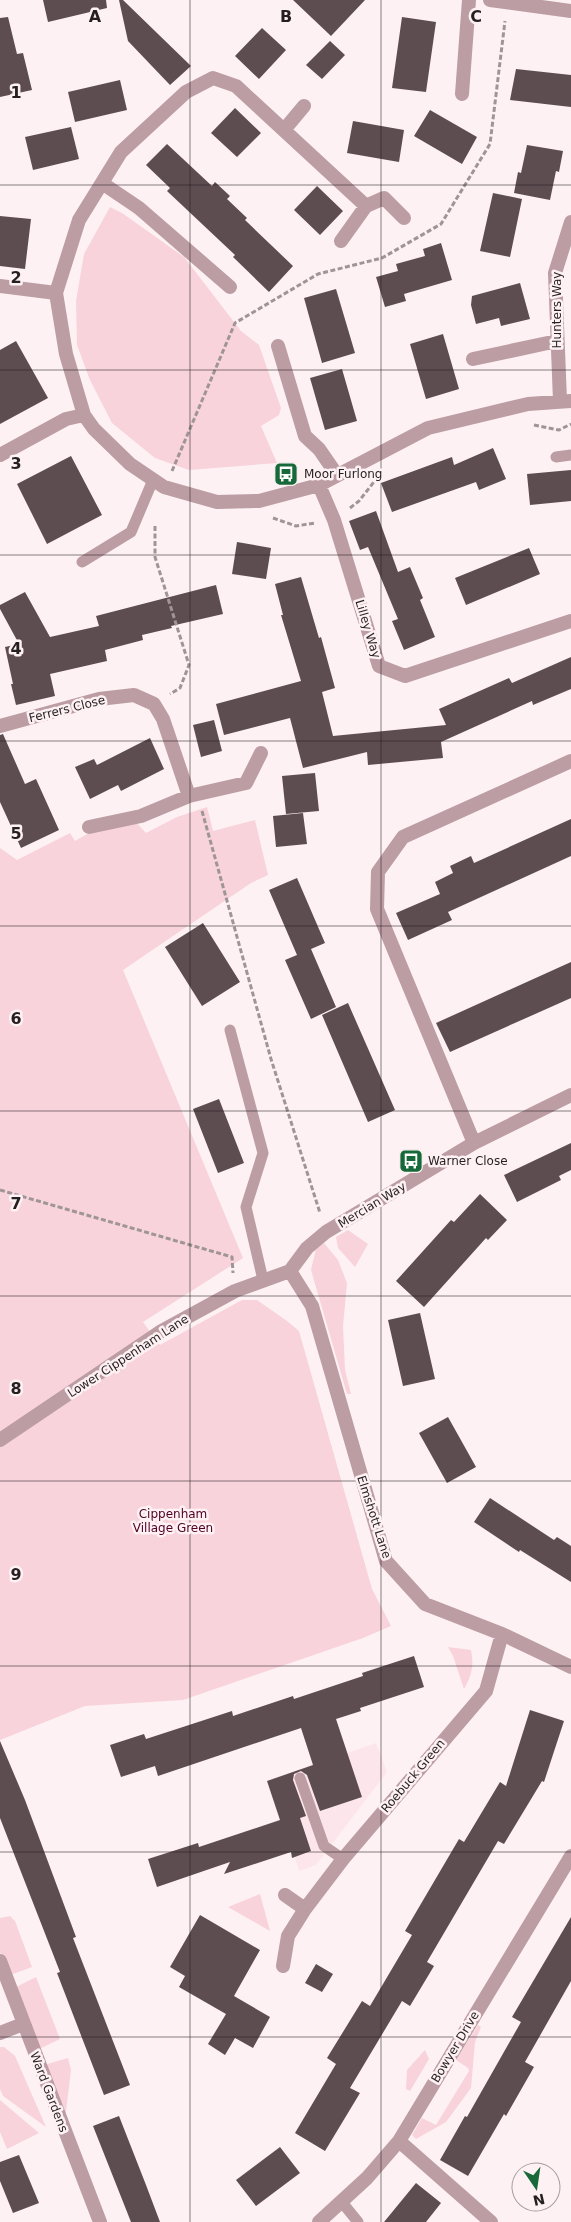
<svg xmlns="http://www.w3.org/2000/svg" width="571" height="2222" viewBox="0 0 571 2222" font-family="'DejaVu Sans',sans-serif">
	<rect width="100%" height="100%" fill="#fdf1f3"/>
	<!-- built -->
	<path fill="#fde6eb" d="M376,1743L387,1772L316,1865L299,1871L269,1780Z"/>
	<!-- green -->
	<path fill="#f8d3db" d="M110,207L122,213L184,257L241,331L259,345L281,408L279,415L261,426L277,463L189,470L155,458L112,423L90,380L77,345L76,301L84,254Z
		M207,807L213,831L255,820L268,875L251,883L123,970L243,1258L143,1322L160,1345L242,1300H257L287,1321L299,1331L372,1589L391,1626L363,1638L183,1700L85,1706L0,1740V848L17,860L70,833L75,841L113,819L131,817L146,833L177,817Z
		M348,1230L368,1244L355,1267L338,1248L336,1237Z
		M324,1243L338,1260L347,1283L343,1326L345,1370L351,1394H347L311,1270L316,1249Z
		M448,1647L471,1650C474,1666 472,1675 464,1689L453,1656Z
		M260,1894L270,1931L228,1907Z
		M10,1916L15,1921L32,1967L13,1974L7,1972L0,1952V1918Z
		M36,1977L60,2039L37,2050L13,1991L18,1986Z
		M478,2025L481,2027L475,2042L471,2088L446,2122L416,2139L412,2135L422,2118L436,2125L469,2071L468,2068L456,2060Z
		M0,2047H4L15,2056L46,2127L3,2096L0,2089Z
		M425,2050L429,2059L410,2091L406,2089L407,2070Z
		M68,2058L71,2070L65,2120L44,2065Z
		M0,2100L39,2133L7,2149L0,2132Z"/>
	<!-- building -->
	<path fill="#5d4d50" d="M43,0H106L107,8L48,22Z
		M119,0H123L191,66L170,85L128,41Z
		M293,0H365L331,36Z
		M8,17L17,54L23,53L32,90L0,97V18Z
		M402,17L436,22L426,92L392,88Z
		M262,28L286,50L259,79L235,56Z
		M330,41L345,55L322,79L306,65Z
		M516,69L571,75V107L510,100Z
		M120,80L127,110L75,122L68,92Z
		M235,108L261,133L237,157L211,133Z
		M430,110L477,137L462,164L414,136Z
		M353,121L404,130L399,162L347,153Z
		M71,127L79,159L33,170L25,137Z
		M167,144L212,186L215,182L230,196L227,199L247,218L245,220L293,266L269,292L233,257L235,255L167,191L170,188L146,165Z
		M527,145L563,151L559,172L556,171L550,200L514,193L518,172L521,173Z
		M317,186L343,211L320,235L294,210Z
		M493,193L522,199L510,257L480,251Z
		M0,216L31,219L25,269L0,266Z
		M441,243L452,280L404,294L406,301L385,307L376,277L398,271L396,264L425,256L423,249Z
		M520,283L530,319L501,326L499,318L476,324L471,305L472,296Z
		M336,289L355,353L322,363L304,298Z
		M443,334L459,389L426,399L410,344Z
		M16,341L48,398L0,424V350Z
		M342,369L357,421L325,430L310,378Z
		M493,448L506,479L479,490L476,482L392,512L381,483L452,457L454,465Z
		M71,456L102,515L47,544L17,484Z
		M571,470V501L530,505L527,474Z
		M376,511L398,572L410,567L423,598L420,600L435,637L404,650L392,621L398,619L368,547L360,550L349,521Z
		M237,542L271,548L266,579L232,574Z
		M529,548L540,574L466,605L455,578Z
		M301,577L319,638L321,637L335,688L322,692L333,736L446,725L439,709L509,678L512,683L571,657V689L533,705L532,701L441,742L443,758L368,765L367,752L303,768L290,718L224,735L216,704L301,681L281,615H283L275,584Z
		M216,585L223,614L171,626L172,628L142,635L143,640L105,650L107,661L50,674L55,696L16,705L11,684H13L5,647L19,644L0,609V605L25,592L50,637L99,626L96,616Z
		M214,720L222,751L201,757L193,725Z
		M3,734L25,784L36,779L59,830L21,848L0,802V735Z
		M150,738L164,769L121,791L118,785L90,799L75,767L94,759L97,765Z
		M315,773L319,811L286,814L282,776Z
		M303,813L307,844L276,847L273,816Z
		M571,819V856L448,912L452,920L408,940L396,913L440,894L435,882L453,873L450,866L471,856L474,863Z
		M297,878L325,943L311,949L336,1007L311,1019L285,960L297,955L269,890Z
		M203,923L240,982L202,1006L165,947Z
		M571,962V998L450,1052L436,1023Z
		M348,1003L395,1110L368,1122L322,1015Z
		M219,1099L244,1163L218,1173L193,1109Z
		M571,1143V1170L559,1176L561,1180L517,1202L504,1175Z
		M480,1194L507,1220L488,1240L486,1238L424,1307L396,1281L451,1220L454,1222Z
		M420,1313L435,1379L403,1386L388,1320Z
		M448,1417L476,1467L447,1483L419,1433Z
		M490,1498L554,1540L557,1537L571,1546V1582L520,1550L519,1552L474,1522Z
		M414,1656L424,1687L360,1708L361,1711L336,1719L362,1797L320,1811L307,1775L301,1771L294,1774L293,1780L306,1816L300,1818L311,1851L292,1858L291,1852L224,1874L230,1862L157,1887L148,1859L198,1843L199,1847L280,1820L267,1781L313,1765L301,1728L158,1776L155,1766L121,1777L110,1745L144,1734L146,1739L232,1711L233,1716L293,1696L294,1699L363,1676L362,1673Z
		M530,1710L564,1721L544,1782L542,1781L504,1844L498,1841L427,1962L434,1966L410,2006L402,2001L350,2088L360,2093L325,2151L295,2133L336,2064L327,2058L362,2001L370,2006L412,1935L405,1931L459,1839L464,1842L500,1782L506,1786Z
		M0,1741L25,1800L76,1937L73,1938L130,2085L104,2095L57,1973L60,1972L0,1818Z
		M200,1915L260,1950L234,1996L270,2017L253,2048L235,2038L225,2055L208,2044L226,2014L179,1987L185,1976L170,1967Z
		M571,1917V1981L525,2062L534,2067L506,2116L504,2114L468,2176L440,2160L465,2116L467,2117L521,2022L512,2017Z
		M316,1964L333,1974L322,1992L305,1983Z
		M119,2116L146,2185L160,2222H131L93,2126Z
		M280,2147L300,2173L256,2206L236,2180Z
		M19,2155L39,2203L13,2213L0,2181V2162Z
		M416,2183L441,2203L426,2222H384Z"/>
	<g fill="none" stroke-linecap="round" stroke-linejoin="round">
		<!-- path -->
		<path stroke="#9f9597" stroke-width="3" stroke-dasharray="5 2.5" stroke-linecap="butt" d="M534,425L559,430L571,424
			M172,471L235,323L318,274L382,258L441,224L490,144L505,21
			M350,508L359,501L377,478
			M273,518L296,526L315,523
			M155,526V557L189,665L180,688L170,694
			M202,811L271,1059L320,1213
			M0,1190L232,1257L233,1273"/>
		<!-- service -->
		<path stroke="#bc9da4" stroke-width="11" d="M556,457L571,455
			M82,562L131,532L153,480
			M230,1030L263,1153L246,1207L263,1280
			M300,1778L324,1846L343,1859
			M341,2201L358,2222"/>
		<!-- minor -->
		<path stroke="#bc9da4" stroke-width="14" d="M490,0L571,11
			M462,94L469,0
			M284,130L304,106
			M102,183L139,208L230,287
			M341,241L366,206L384,198L404,218
			M0,286L56,293
			M278,346L305,436L319,449L337,475
			M473,359L557,341
			M560,401L555,273L571,222
			M84,415L66,354L56,293L79,220L121,152L186,92L213,78L236,86L366,206
			M0,455L66,419L84,415L94,429L130,464L164,487L217,502L259,501L319,485L428,428L528,404L571,401
			M319,485L334,520L379,666L405,676L571,621
			M0,726L99,699L134,695L154,704L163,719L189,796
			M89,827L141,816L189,796L246,783L261,753
			M474,1143L377,909L378,872L403,837L571,761
			M290,1271L312,1306L386,1561L425,1604L502,1634L571,1667
			M290,1271L307,1248L326,1232L474,1143L571,1095
			M0,1440L160,1332L235,1291L290,1271
			M285,1895L305,1909
			M0,1961L100,2222
			M283,1966L288,1936L305,1909L343,1859L486,1691L502,1634
			M0,2033L23,2024
			M399,2141L491,2222
			M319,2222L367,2178L399,2141L571,1856"/>
	</g>
	<!-- grid -->
	<path fill="none" stroke="#261f21" stroke-width="1" stroke-opacity="0.55" d="M190,0V2222M381,0V2222M0,185H571M0,370H571M0,555H571M0,741H571M0,926H571M0,1111H571M0,1296H571M0,1481H571M0,1666H571M0,1852H571M0,2037H571"/>
	<!-- icons -->
	<defs>
		<g id="bus-square" transform="scale(1.25)"><rect x="-9" y="-9" width="18" height="18" rx="4" fill="#176939" stroke="#fdf1f3"/><path d="M-5-6H5V4H4V6H2V4H-2V6H-4V4H-5ZM-3.5-4V0h7V-4ZM-3.5 1.2v1.5H-2V1.2ZM2 1.2v1.5H3.5V1.2Z" fill="#fff"/></g>
	</defs>
	<g fill-rule="evenodd">
		<use href="#bus-square" x="286" y="474"/>
		<use href="#bus-square" x="411" y="1161"/>
	</g>
	<g text-anchor="middle" stroke-width="5" stroke-linejoin="round" paint-order="stroke">
		<!-- street labels -->
		<g font-size="12" fill="#261f21" stroke="#fdf1f3">
			<text transform="translate(557 310) rotate(-90)" y="4">Hunters Way</text>
			<text transform="translate(368 629) rotate(73)" y="4">Lilley Way</text>
			<text transform="translate(67 709) rotate(-14)" y="4">Ferrers Close</text>
			<text transform="translate(372 1205) rotate(-31)" y="4">Mercian Way</text>
			<text transform="translate(128 1356) rotate(-33)" y="4">Lower Cippenham Lane</text>
			<text transform="translate(374 1517) rotate(72)" y="4">Elmshott Lane</text>
			<text transform="translate(413 1776) rotate(-50)" y="4">Roebuck Green</text>
			<text transform="translate(455 2047) rotate(-59)" y="4">Bowyer Drive</text>
			<text transform="translate(49 2092) rotate(69)" y="4">Ward Gardens</text>
		</g>
		<!-- poi labels -->
		<g font-size="12" fill="#261f21" stroke="#fdf1f3" text-anchor="start">
			<text x="304" y="478">Moor Furlong</text>
			<text x="428" y="1165">Warner Close</text>
		</g>
		<!-- park labels -->
		<g font-size="12" fill="#510024" stroke="#fdf1f3">
			<text x="173" y="1518">Cippenham<tspan x="173" dy="14">Village Green</tspan></text>
		</g>
	</g>
	<g font-size="16" text-anchor="middle" font-weight="bold" fill="#261f21" stroke="#fdf1f3" stroke-width="5" stroke-linejoin="round" paint-order="stroke">
		<text x="95" y="22">A</text>
		<text x="286" y="22">B</text>
		<text x="476" y="22">C</text>
		<text x="16" y="98">1</text>
		<text x="16" y="283">2</text>
		<text x="16" y="469">3</text>
		<text x="16" y="654">4</text>
		<text x="16" y="839">5</text>
		<text x="16" y="1024">6</text>
		<text x="16" y="1209">7</text>
		<text x="16" y="1394">8</text>
		<text x="16" y="1580">9</text>
	</g>
	<!-- north arrow -->
	<g transform="translate(536 2187) rotate(167)"><circle r="24" fill="#fdf1f3" stroke="#a79d9f"/>
	<path d="M0-4L9 19L0 12L-9 19Z" fill="#176939"/>
	<text y="-8" font-size="14" font-weight="bold" text-anchor="middle" fill="#261f21">N</text>
	</g>
</svg>
